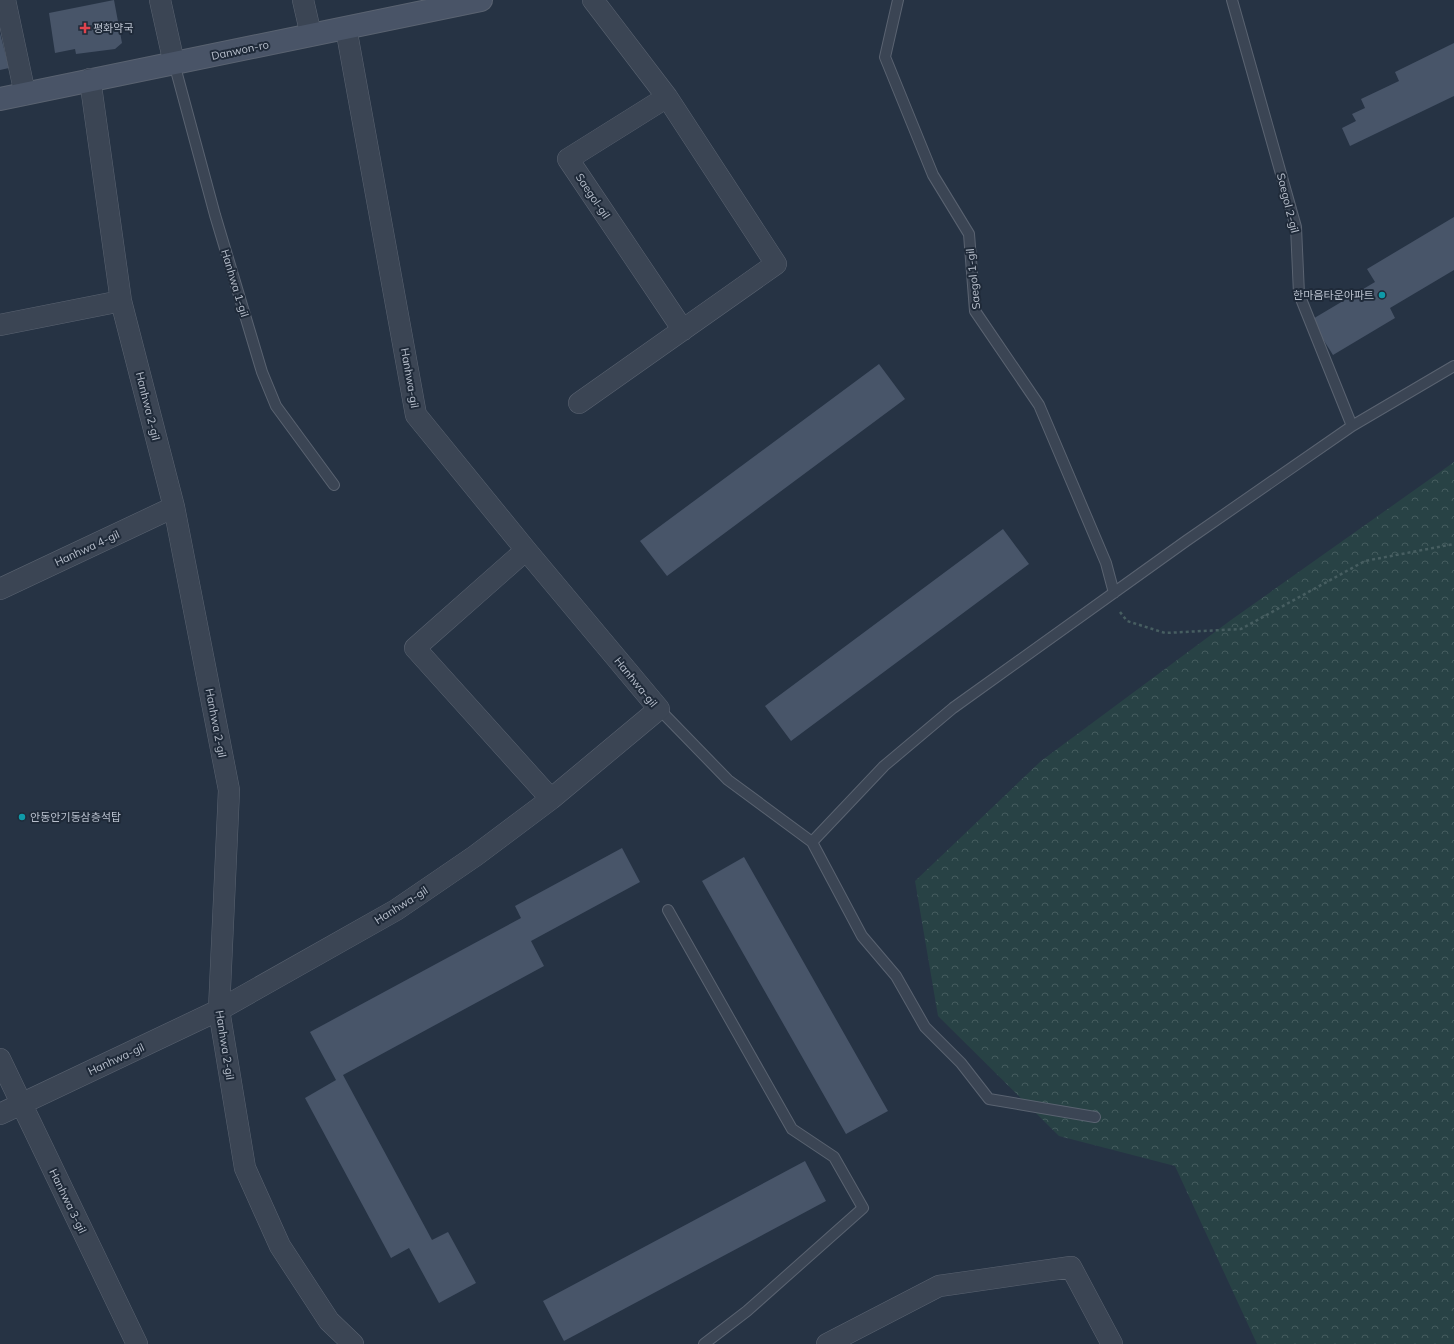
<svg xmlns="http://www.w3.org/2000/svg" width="1454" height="1344" viewBox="0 0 1454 1344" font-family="Mulish,'Noto Sans KR',sans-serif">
	<defs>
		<pattern id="forest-crowns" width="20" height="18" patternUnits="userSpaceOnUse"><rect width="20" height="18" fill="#284245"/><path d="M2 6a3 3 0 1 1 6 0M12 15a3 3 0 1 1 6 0" fill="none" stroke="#455c5f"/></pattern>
	</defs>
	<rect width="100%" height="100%" fill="#263344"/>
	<!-- forest -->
	<path fill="url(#forest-crowns)" d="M1454,462V1344H1257L1175,1166L1059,1136L938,1016L915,881L1041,761L1231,620Z"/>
	<!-- building -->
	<path fill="#485569" d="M114,0L122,43L115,49L76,54L75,49L55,53L49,13Z
		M0,33L9,68L0,70Z
		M1454,43V96L1350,146L1342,128L1356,121L1352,114L1365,108L1361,99L1399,81L1395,72Z
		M1454,217V270L1390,308L1395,318L1333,355L1311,320L1375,282L1367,269Z
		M879,364L905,399L667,576L640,541Z
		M1003,529L1029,564L791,741L765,706Z
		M622,848L640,882L531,941L544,966L343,1075L432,1240L448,1232L476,1283L439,1303L409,1248L391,1258L305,1098L336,1080L310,1032L521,918L515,906Z
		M744,857L888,1111L846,1134L702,881Z
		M805,1161L826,1201L564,1341L543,1301Z"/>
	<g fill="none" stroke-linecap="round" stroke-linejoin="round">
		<!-- lane casing -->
		<g stroke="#5a6371" stroke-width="12">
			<path id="lane" d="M898,0L885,57L933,175L969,234L975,311L1039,405L1106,563L1114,593
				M1232,0L1296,227L1299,294L1352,426
				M174,63L215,215L262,372L276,406L334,485
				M659,709L728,780L812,842L862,936L896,976L925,1027L961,1063L989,1099L1095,1117
				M812,842L884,766L953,708L1186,541L1352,426L1454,366
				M668,910L792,1129L834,1157L863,1208L747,1311L704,1344"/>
		</g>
		<!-- street casing -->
		<g stroke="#5a6371" stroke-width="22">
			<path id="street" d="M5,0L25,94
				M160,0L174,63
				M303,0L311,35
				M90,79L121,301L174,507L229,790L219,1010L245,1168L280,1246L329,1321L353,1344
				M667,97L568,159L683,330
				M0,325L121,301
				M579,403L776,264L667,97L593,0
				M526,550L415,648L551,799
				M0,589L174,507
				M0,1059L137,1344
				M0,1114L219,1010L396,910L475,856L551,799L659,709L526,550L416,415L346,28
				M827,1344L939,1286L1071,1267L1112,1344"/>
		</g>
		<!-- secondary casing -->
		<g stroke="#5a6371" stroke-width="24">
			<path id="secondary" d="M0,99L481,0"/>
		</g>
		<!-- path -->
		<path stroke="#475e61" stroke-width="2.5" stroke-dasharray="3 3" stroke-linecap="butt" d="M1120,612L1127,621L1165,633L1241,629L1365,561L1454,544"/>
		<!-- lane -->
		<use href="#lane" stroke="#3b4554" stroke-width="10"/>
		<!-- street -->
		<use href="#street" stroke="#3b4554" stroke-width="21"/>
		<!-- secondary -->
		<use href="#secondary" stroke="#495467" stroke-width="22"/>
	</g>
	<!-- markers -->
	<path fill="#e0444e" stroke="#1f2a39" stroke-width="1.5" d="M83 22h4v4h4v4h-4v4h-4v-4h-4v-4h4z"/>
	<g fill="#0f9aa8" stroke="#1f2a39" stroke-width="1.5">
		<circle cx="1382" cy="295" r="4"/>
		<circle cx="22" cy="817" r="4"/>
	</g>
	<g text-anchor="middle" stroke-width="4" stroke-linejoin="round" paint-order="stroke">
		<!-- poi labels -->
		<g font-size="11" fill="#b9c0cd" stroke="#1f2a39" text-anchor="start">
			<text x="93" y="32">평화약국</text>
			<text x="1374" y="299" text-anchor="end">한마음타운아파트</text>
			<text x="30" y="821">안동안기동삼층석탑</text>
		</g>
		<!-- street labels -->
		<g font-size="11" fill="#b9c0cd" stroke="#1f2a39">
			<text transform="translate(240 50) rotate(-12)" y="4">Danwon-ro</text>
			<text transform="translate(593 196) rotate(56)" y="4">Saegol-gil</text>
			<text transform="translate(1288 203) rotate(76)" y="4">Saegol 2-gil</text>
			<text transform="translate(973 279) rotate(-96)" y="4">Saegol 1-gil</text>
			<text transform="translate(235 283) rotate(73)" y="4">Hanhwa 1-gil</text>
			<text transform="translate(410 378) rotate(80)" y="4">Hanhwa-gil</text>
			<text transform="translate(148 406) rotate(76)" y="4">Hanhwa 2-gil</text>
			<text transform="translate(87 548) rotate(-25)" y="4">Hanhwa 4-gil</text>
			<text transform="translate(636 682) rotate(51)" y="4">Hanhwa-gil</text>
			<text transform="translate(216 723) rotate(79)" y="4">Hanhwa 2-gil</text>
			<text transform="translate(401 905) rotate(-32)" y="4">Hanhwa-gil</text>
			<text transform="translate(225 1045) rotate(81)" y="4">Hanhwa 2-gil</text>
			<text transform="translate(116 1059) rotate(-25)" y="4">Hanhwa-gil</text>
			<text transform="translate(68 1201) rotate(64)" y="4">Hanhwa 3-gil</text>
		</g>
	</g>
</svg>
